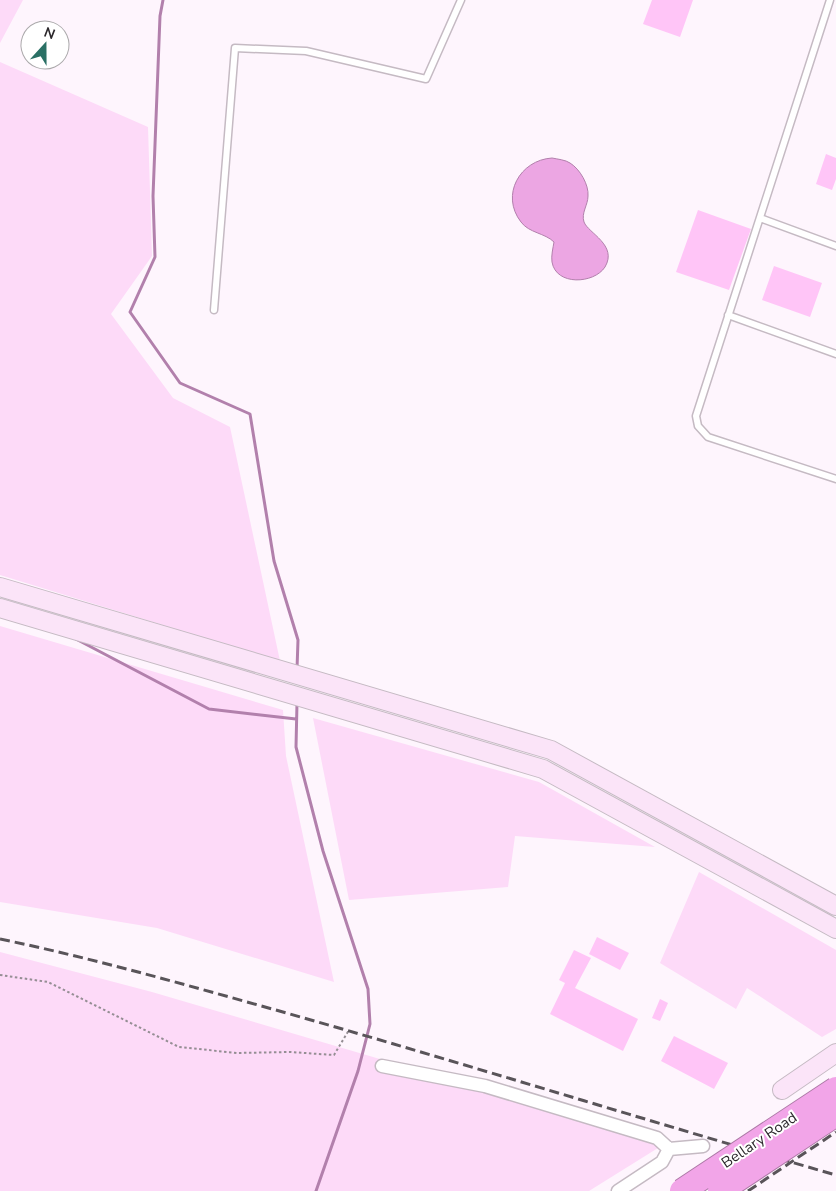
<svg xmlns="http://www.w3.org/2000/svg" width="836" height="1191" viewBox="0 0 836 1191" font-family="'Nunito Sans',sans-serif">
	<rect width="100%" height="100%" fill="#fef5fd"/>
	<!-- green -->
	<path fill="#fddaf8" d="M0,0H23L0,43Z
		M0,62L148,127L152,256L111,314L173,398L230,427L280,661L0,575Z
		M0,626L283,710L286,756L334,982L157,928L0,902Z
		M313,718L539,782L655,847L515,836L508,887L349,900Z
		M699,872L836,950V1029L822,1037L747,988L736,1009L660,963Z
		M0,952L152,992L666,1143L589,1191H0Z"/>
	<!-- water -->
	<path fill="#eca6e3" stroke="#b280ac" d="M552,158C557,159 566,160 570,163C580,169 589,185 588,196C588,205 581,213 584,222C588,233 618,245 605,267C594,284 556,286 552,262C551,256 553,248 554,242C545,233 529,233 521,222C500,195 520,160 552,158Z"/>
	<g fill="none" stroke-linecap="round" stroke-linejoin="round">
		<!-- stream -->
		<path stroke="#b280ac" stroke-width="3" d="M163,0L160,16L153,196L155,257L130,312L180,383L250,414L274,561L298,640L297,669
			M74,638L209,709L296,719
			M297,703L296,747L323,851L368,989L370,1024L358,1071L316,1191"/>
	</g>
	<!-- building -->
	<path fill="#ffc5f7" d="M652,0H693L680,37L643,24Z
		M826,154L836,158V179L832,190L816,184Z
		M698,210L751,229L729,290L676,272Z
		M774,266L822,283L810,317L762,300Z
		M597,937L629,953L620,970L589,954Z
		M574,950L591,958L575,988L638,1019L623,1051L550,1014L565,983L559,980Z
		M660,999L668,1003L660,1021L652,1018Z
		M674,1036L728,1063L714,1089L661,1061Z"/>
	<g fill="none" stroke-linecap="round" stroke-linejoin="round">
		<!-- lane casing -->
		<g stroke="#c5bac3" stroke-width="9">
			<path id="lane" d="M830,0L696,416L698,426L708,437L836,479
				M760,218L836,246
				M214,310L235,48L306,51L426,79L461,0
				M728,315L836,354"/>
		</g>
		<!-- street casing -->
		<g stroke="#c5bac3" stroke-width="15">
			<path id="street" d="M382,1066L485,1086L657,1138L669,1149L662,1162L618,1191
				M669,1149L703,1146"/>
		</g>
		<!-- secondary casing -->
		<g stroke="#c5bac3" stroke-width="20">
			<path id="secondary" d="M0,587L551,750L836,906
				M0,608L543,769L836,929
				M782,1090L836,1053"/>
		</g>
		<!-- path -->
		<path stroke="#958e94" stroke-width="2" stroke-dasharray="2.5 2.5" stroke-linecap="butt" d="M0,975L48,982L179,1047L237,1053L290,1052L334,1055L349,1030"/>
		<!-- lane -->
		<use href="#lane" stroke="#fff" stroke-width="6"/>
		<!-- street -->
		<use href="#street" stroke="#fff" stroke-width="12"/>
		<!-- secondary -->
		<use href="#secondary" stroke="#fbe4f8" stroke-width="18"/>
		<!-- rail -->
		<path stroke="#595459" stroke-width="3" stroke-dasharray="10 5" stroke-linecap="butt" d="M0,939C87,957 172,981 258,1005C451,1059 643,1120 836,1175
			M732,1191L836,1122
			M748,1191L836,1132"/>
		<!-- highway-bridge casing -->
		<g stroke="#ad79a6" stroke-width="26" stroke-linecap="butt">
			<path id="highway-bridge" d="M682,1191L836,1089
				M720,1191L836,1114"/>
		</g>
		<!-- highway-bridge -->
		<use href="#highway-bridge" stroke="#f2a5e8" stroke-width="24"/>
	</g>
	<g text-anchor="middle" stroke-width="4" stroke-linejoin="round" paint-order="stroke">
		<!-- street labels -->
		<g font-size="15" fill="#2c282c" stroke="#fff">
			<text transform="translate(759 1140) rotate(-34)" y="5">Bellary Road</text>
		</g>
	</g>
	<!-- north arrow -->
	<g transform="translate(45 45) rotate(21)"><circle r="24" fill="#ffffff" stroke="#aba9ab"/>
	<path d="M0-4L9 19L0 12L-9 19Z" fill="#2a7065"/>
	<text y="-8" font-size="14" font-weight="bold" text-anchor="middle" fill="#2c282c">N</text>
	</g>
</svg>
